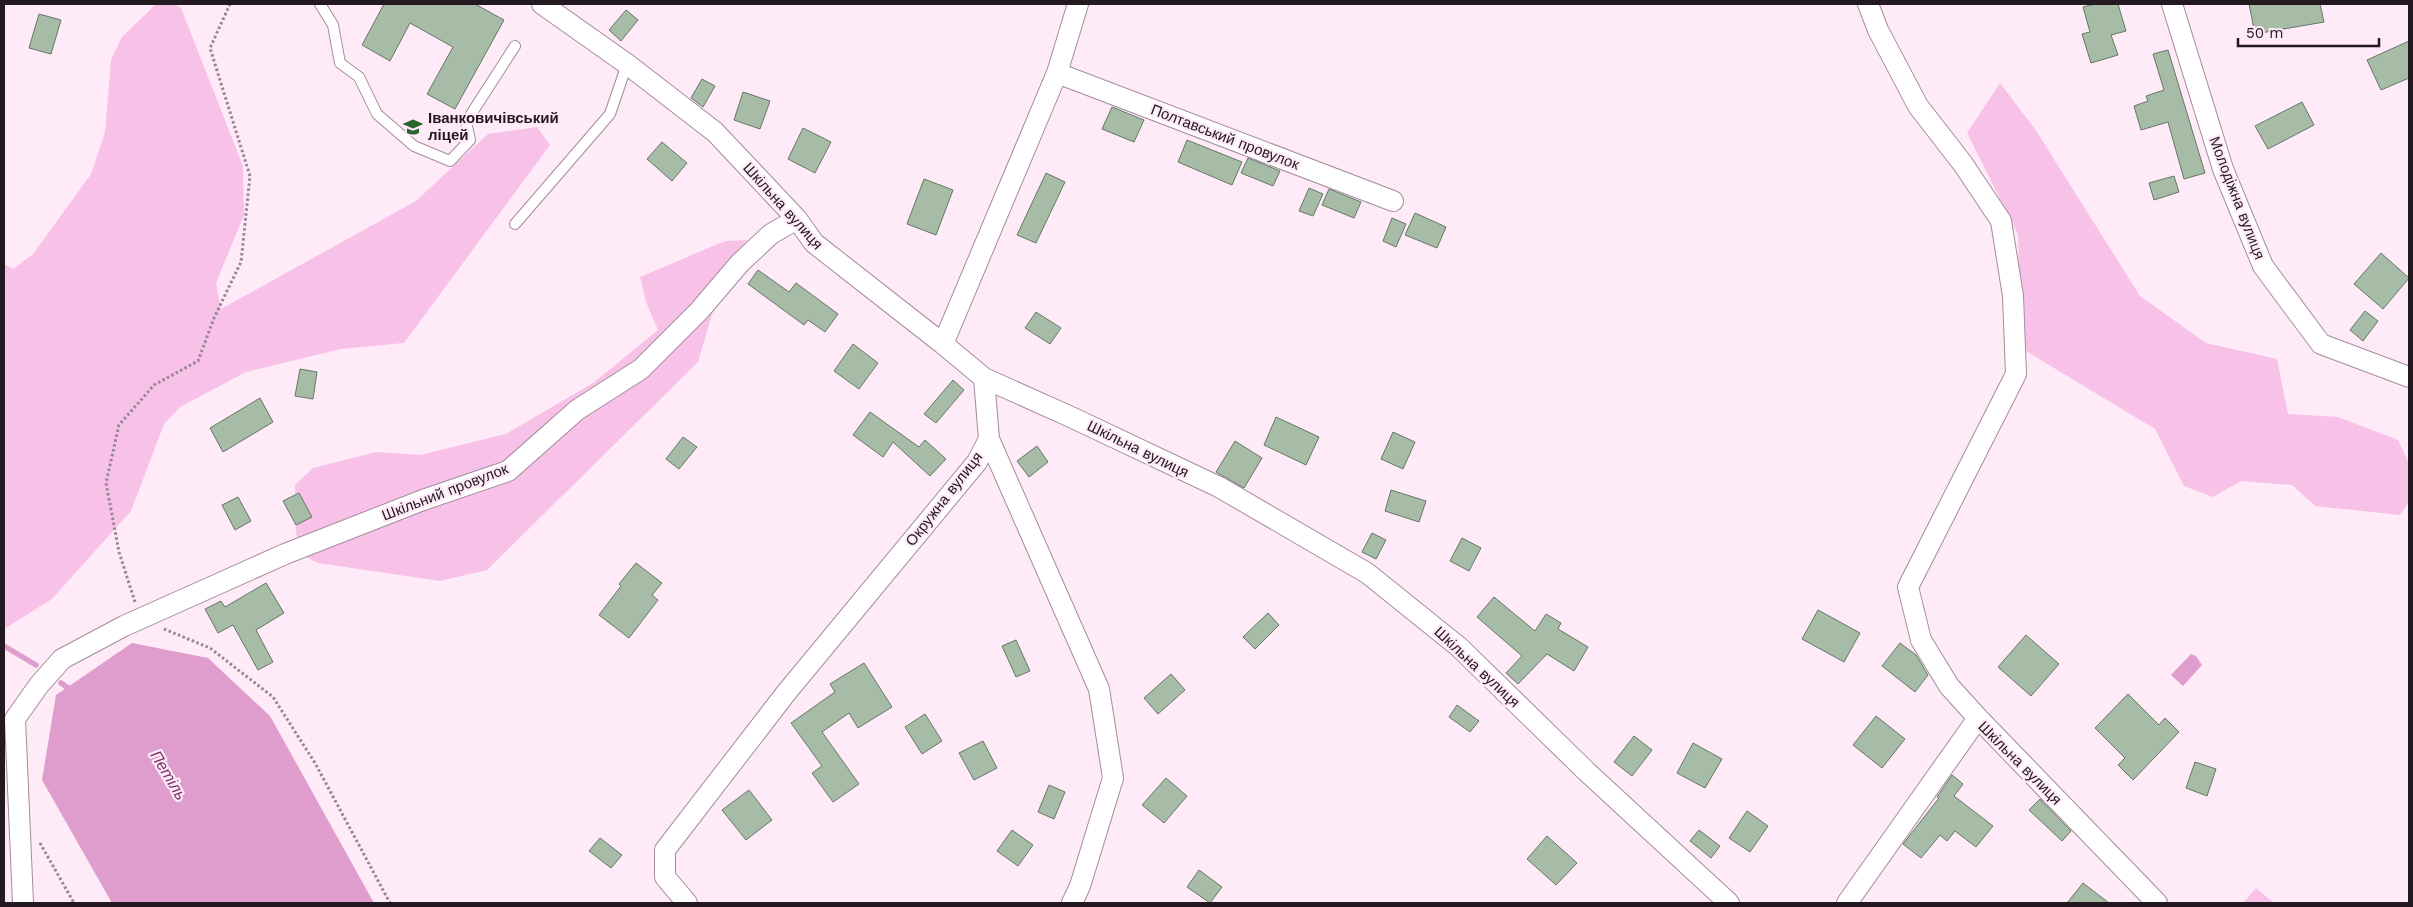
<svg xmlns="http://www.w3.org/2000/svg" width="2413" height="907" viewBox="0 0 2413 907" font-family="'Work Sans',sans-serif">
	<rect width="100%" height="100%" fill="#ffeaf8"/>
	<!-- green -->
	<path fill="#f8c2e8" d="M156,4H174L181,8L243,166L244,215L216,283L221,309L416,201L488,134L537,127L550,145L404,343L341,349L246,372L180,407L164,424L131,511L52,599L4,629V264L13,269L33,254L91,174L105,132L111,60L122,37Z
		M2000,83L2035,129L2140,296L2206,343L2277,359L2288,414L2338,417L2398,440L2409,463V502L2400,515L2315,506L2292,485L2241,481L2213,497L2184,486L2155,429L2021,348L2018,235L1967,133Z
		M747,240L723,277L698,362L487,570L440,581L318,563L300,554L296,532L295,485L313,468L376,452L420,455L506,434L593,383L658,330L646,302L640,277L725,241Z
		M2256,888L2274,903H2243Z"/>
	<!-- water -->
	<path fill="#de9dcc" d="M132,643L208,658L270,716L374,903H112L42,780L56,695Z
		M2191,654L2196,656L2202,665L2183,686L2171,675Z"/>
	<g fill="none" stroke-linecap="round" stroke-linejoin="round">
		<!-- stream -->
		<path stroke="#de9dcc" stroke-width="5.5" d="M4,646L36,665
			M61,683L74,692"/>
	</g>
	<!-- building -->
	<path fill="#a7bca7" stroke="#647865" d="M384,4H475L504,20L455,109L427,94L453,47L410,23L390,61L362,45Z
		M2095,4H2118L2126,31L2111,35L2118,55L2091,63L2082,34L2090,32L2083,7Z
		M2249,4H2320L2324,22L2255,34Z
		M626,10L638,20L621,41L609,30Z
		M39,14L61,20L51,54L29,48Z
		M2409,41V78L2381,90L2367,60Z
		M2168,50L2205,173L2184,179L2168,122L2141,130L2134,106L2148,101L2146,96L2164,90L2153,54Z
		M702,79L715,86L703,107L691,98Z
		M743,92L770,101L760,129L734,120Z
		M2302,102L2314,125L2268,149L2255,126Z
		M1112,107L1144,120L1134,142L1102,129Z
		M803,128L831,142L815,173L788,159Z
		M1187,140L1242,162L1232,185L1178,162Z
		M662,142L687,163L672,181L647,159Z
		M1248,158L1280,171L1273,186L1241,173Z
		M1046,173L1065,182L1036,243L1017,235Z
		M2174,176L2179,192L2154,200L2149,183Z
		M924,179L953,190L936,235L907,224Z
		M1309,188L1323,194L1313,216L1299,211Z
		M1329,189L1361,202L1354,218L1322,205Z
		M1415,213L1446,227L1437,248L1405,235Z
		M1392,218L1406,224L1396,247L1383,241Z
		M2381,253L2409,278L2383,309L2354,284Z
		M758,270L789,292L796,283L838,314L825,332L808,320L804,325L748,284Z
		M2365,311L2378,321L2363,341L2350,330Z
		M1036,312L1061,328L1050,344L1025,328Z
		M853,344L878,363L859,389L834,371Z
		M300,369L317,372L313,399L295,396Z
		M953,380L964,390L936,423L924,414Z
		M260,398L273,422L223,452L210,428Z
		M870,412L919,447L925,440L946,459L930,476L893,442L883,457L853,435Z
		M1276,417L1319,437L1306,465L1264,445Z
		M1393,432L1415,442L1403,469L1381,459Z
		M683,437L697,447L679,469L666,459Z
		M1235,441L1262,458L1244,488L1216,472Z
		M1037,446L1048,462L1029,477L1017,461Z
		M1391,490L1426,501L1419,522L1385,511Z
		M299,493L312,517L296,525L283,501Z
		M238,497L251,521L235,530L222,505Z
		M1372,533L1386,540L1376,559L1362,552Z
		M1462,538L1481,548L1469,571L1450,561Z
		M636,563L662,583L652,595L658,600L629,638L599,615L621,586L619,584Z
		M266,583L284,613L256,630L273,662L258,670L233,625L218,633L205,609L221,601L225,607Z
		M1494,597L1535,631L1546,614L1561,623L1558,629L1588,647L1574,671L1547,654L1518,684L1506,673L1522,656L1477,617Z
		M1818,610L1860,633L1844,662L1802,639Z
		M1268,613L1279,625L1255,649L1243,637Z
		M2026,635L2059,664L2031,696L1998,667Z
		M1016,640L1030,671L1016,677L1002,646Z
		M1900,643L1916,655L1928,675L1915,692L1882,666Z
		M864,663L892,707L858,728L849,713L822,732L859,784L833,802L812,773L822,766L791,723L835,692L830,684Z
		M1171,674L1185,690L1158,714L1144,698Z
		M2128,694L2159,725L2165,718L2179,732L2133,780L2118,765L2125,758L2095,728Z
		M1457,705L1479,721L1470,732L1449,717Z
		M925,714L942,741L922,754L905,727Z
		M1876,716L1905,739L1882,768L1853,745Z
		M1634,736L1652,750L1632,776L1614,762Z
		M983,741L997,768L974,780L959,753Z
		M1693,743L1722,759L1705,788L1677,773Z
		M2195,762L2216,769L2207,796L2186,788Z
		M1952,775L1963,784L1954,796L1993,826L1976,847L1955,831L1947,841L1940,835L1921,858L1903,844L1939,798L1937,797Z
		M1166,778L1187,796L1164,823L1142,805Z
		M1049,785L1065,792L1054,819L1038,812Z
		M749,790L772,820L746,840L722,810Z
		M2040,799L2071,831L2062,841L2029,810Z
		M1747,811L1768,826L1750,852L1729,838Z
		M1012,830L1033,845L1018,866L997,851Z
		M1699,830L1720,846L1711,858L1690,841Z
		M1547,836L1577,863L1556,885L1527,859Z
		M600,838L622,855L611,868L589,851Z
		M1199,870L1222,887L1210,903L1187,887Z
		M2083,883L2109,903H2067Z"/>
	<g fill="none" stroke-linecap="round" stroke-linejoin="round">
		<!-- service casing -->
		<g stroke="#a48c9c" stroke-width="12">
			<path id="service" d="M320,4L333,25L340,63L359,77L377,114L414,146L450,161L470,140L466,122L515,46
				M515,224L610,114L627,64"/>
		</g>
		<!-- minor casing -->
		<g stroke="#a48c9c" stroke-width="22">
			<path id="minor" d="M542,4L627,64L715,132L797,219L814,243L943,344L984,378L1071,417L1219,487L1367,573L1459,647L1586,771L1729,903
				M1868,4L1878,30L1918,106L1963,164L2001,221L2013,296L2016,374L1908,587L1921,640L1949,686L1978,718
				M2172,4L2223,169L2263,266L2321,344L2409,377
				M1057,73L1393,201
				M943,344L1057,73L1078,4
				M984,378L989,439
				M15,719L39,685L62,659L124,626L285,554L423,500L508,471L577,410L641,369L699,311L740,263L771,234L797,219
				M15,719L23,903
				M687,903L665,877V850L786,693L977,462L989,439L1099,689L1113,778L1080,886L1072,903
				M1847,903L1978,718L2157,903"/>
		</g>
		<!-- path -->
		<path stroke="#978792" stroke-width="3" stroke-dasharray="2.5 2.5" stroke-linecap="butt" d="M135,602L119,552L106,483L119,425L154,385L198,361L214,318L241,262L250,176L210,48L230,4
			M164,629L210,648L273,697L315,763L390,903
			M40,843L74,903"/>
		<!-- service -->
		<use href="#service" stroke="#fff" stroke-width="10"/>
		<!-- minor -->
		<use href="#minor" stroke="#fff" stroke-width="20"/>
	</g>
	<!-- icons -->
	<defs>
		<g id="school-bare" transform="scale(1.5)"><path d="M0-5L7-2L0 1L-7-2ZM-4 1L0 2.5L4 1V4Q0 6-4 4Z" fill="#29662e" stroke="#ffeaf8" stroke-width="2.5" paint-order="stroke"/></g>
	</defs>
	<g fill-rule="evenodd">
		<use href="#school-bare" x="413" y="127"/>
	</g>
	<g text-anchor="middle" stroke-width="4.5" stroke-linejoin="round" paint-order="stroke">
		<!-- poi labels -->
		<g font-size="15" font-weight="bold" fill="#231920" stroke="#ffeaf8" text-anchor="start">
			<text x="428" y="123">Іванковичівський<tspan x="428" dy="17">ліцей</tspan></text>
		</g>
		<!-- street labels -->
		<g font-size="15" fill="#231920" stroke="#ffeaf8">
			<text transform="translate(1225 137) rotate(21)" y="5">Полтавський провулок</text>
			<text transform="translate(2237 198) rotate(69)" y="5">Молодіжна вулиця</text>
			<text transform="translate(783 206) rotate(48)" y="5">Шкільна вулиця</text>
			<text transform="translate(1138 449) rotate(26)" y="5">Шкільна вулиця</text>
			<text transform="translate(445 492) rotate(-21)" y="5">Шкільний провулок</text>
			<text transform="translate(944 499) rotate(-52)" y="5">Окружна вулиця</text>
			<text transform="translate(1477 667) rotate(43)" y="5">Шкільна вулиця</text>
			<text transform="translate(2020 763) rotate(45)" y="5">Шкільна вулиця</text>
		</g>
		<!-- water labels -->
		<g font-size="16" font-style="italic" fill="#7c306b" stroke="#ffeaf8">
			<text transform="translate(169 775) rotate(59)" y="6">Петіль</text>
		</g>
	</g>
	<!-- border -->
	<rect width="2413" height="907" fill="none" stroke="#231920" stroke-width="10"/>
	<!-- scale -->
	<path d="M2238 38v8h141v-8" fill="none" stroke="#231920" stroke-width="2.5"/>
	<text x="2246" y="38" font-size="15" fill="#231920" stroke="#ffeaf8" stroke-width="4" paint-order="stroke">50 m</text>
</svg>
